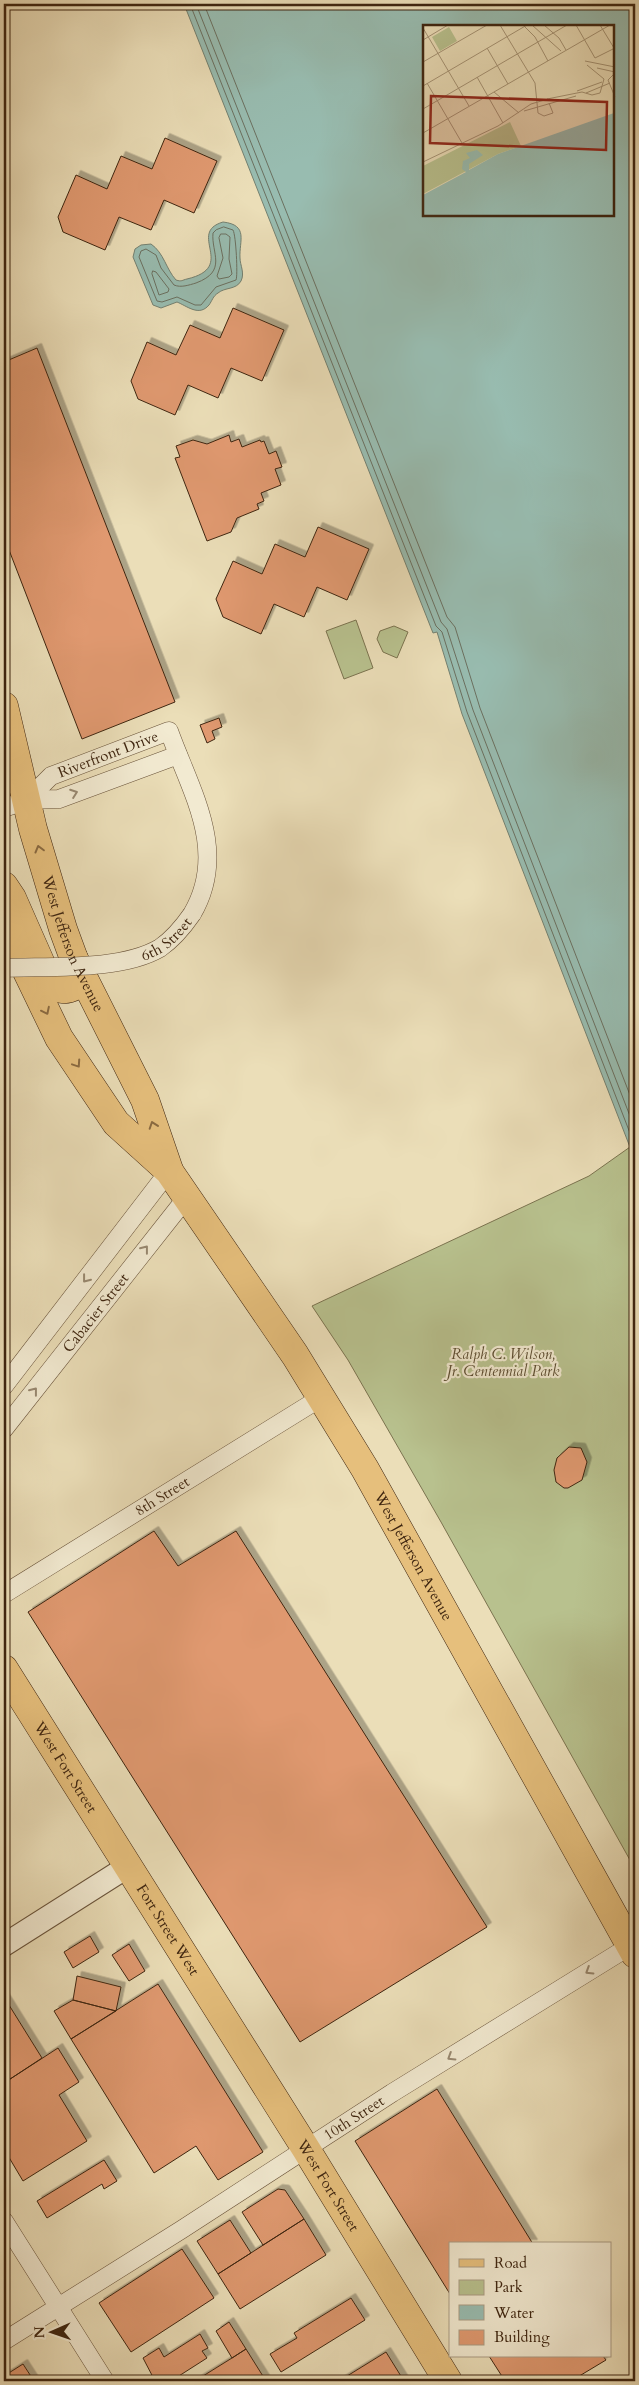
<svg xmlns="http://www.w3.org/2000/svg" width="639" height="2385" viewBox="0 0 639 2385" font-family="Cardo,serif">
	<defs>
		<filter id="shadow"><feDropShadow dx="4.5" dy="-4.5" stdDeviation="0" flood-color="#0004"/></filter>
	</defs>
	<rect width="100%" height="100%" fill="#ebdeb8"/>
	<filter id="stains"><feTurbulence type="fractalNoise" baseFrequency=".004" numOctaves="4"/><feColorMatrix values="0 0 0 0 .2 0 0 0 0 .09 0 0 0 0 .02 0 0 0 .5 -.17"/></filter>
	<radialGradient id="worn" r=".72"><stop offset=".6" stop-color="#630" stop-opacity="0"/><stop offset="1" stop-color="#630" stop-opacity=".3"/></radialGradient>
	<!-- green -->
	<path fill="#b8c18e" stroke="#7b734f" d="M356,620L373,668L344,679L326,631Z
		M394,626L408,632L397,658L383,652L377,639L380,631Z
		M630,1147L635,1160V1869L441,1522L348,1360L312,1306L589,1176Z"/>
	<!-- water -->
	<path fill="#98bcb0" stroke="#748070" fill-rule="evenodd" d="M184,4H635V1160L462,714L437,632L433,633ZM424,26H613V215H424Z
		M223,222C249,225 239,241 240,258C240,265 245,273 241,281C236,290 225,287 218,293C213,296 212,301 209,305C199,317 187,306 177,302L161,308L153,305L133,257L135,249L141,245L151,244C164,253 166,269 176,280C182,282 182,280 187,279C238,267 186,233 223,222Z"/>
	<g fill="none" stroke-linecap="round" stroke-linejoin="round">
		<!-- shore -->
		<path stroke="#6b7060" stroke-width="1" d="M190,4L436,626L442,632L467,712L635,1146
			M196,4L441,622L447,629L473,710L635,1129
			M204,4L447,617L455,627L480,708L635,1108
			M224,227L233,230C236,235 238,276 236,280L216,287L201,305H195L177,297L162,302L157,301L139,257L141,251L146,249L156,255L161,268L174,285C181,288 189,285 196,283C228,271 211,253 213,233L216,230Z
			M221,234H226L230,237L229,259L232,274L229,277L219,279L217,276L223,258L219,238Z
			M153,271L156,272L169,289L168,292L159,295L152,274Z"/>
	</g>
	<!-- building -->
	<path fill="#e09970" stroke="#3e2510" filter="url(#shadow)" d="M165,138L217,161L194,213L164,200L151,230L119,217L105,250L63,232L58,217L76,175L107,189L121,156L152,169Z
		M233,308L284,330L262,381L231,368L218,398L188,385L175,415L138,399L131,381L147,342L176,355L190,325L220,338Z
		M37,348L175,702L82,739L4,537V362Z
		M229,435L231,442L239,439L242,447L260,440L261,442L264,441L269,454L276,451L282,467L275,469L281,485L261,493L264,501L257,504L259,509L237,518L231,532L207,541L175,458L180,457L176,446L193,440L207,444Z
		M318,527L369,549L347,600L317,587L304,617L274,604L261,634L223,617L216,599L233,561L262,574L275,544L305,557Z
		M219,718L222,727L212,731L215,739L207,743L200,725Z
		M569,1447L581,1448L587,1462L582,1480L568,1488H564L556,1482L554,1470L557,1458Z
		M154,1531L178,1566L236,1531L487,1927L300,2042L28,1612Z
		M90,1936L99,1952L73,1968L64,1952Z
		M129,1944L145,1971L129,1981L112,1955Z
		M77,1976L121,1987L116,2011L73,2000Z
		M158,1984L263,2152L218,2180L196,2146L154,2173L71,2039Z
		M4,1997L42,2058L4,2083Z
		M73,2000L116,2011L71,2039L54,2011Z
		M58,2048L79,2082L59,2095L87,2141L23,2181L4,2149V2083Z
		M437,2089L533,2244H450V2294L355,2141Z
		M104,2160L117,2181L104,2189L102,2184L47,2218L37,2201Z
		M278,2189L285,2190L304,2219L263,2245L242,2212Z
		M304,2219L326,2255L240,2309L218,2274Z
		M230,2220L251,2253L218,2274L197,2241Z
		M182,2249L214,2298L131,2352L99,2303Z
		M351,2298L365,2320L281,2372L270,2354L297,2338L294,2333Z
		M229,2322L246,2349L232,2358L216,2331Z
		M200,2334L208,2348L202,2351L207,2358L171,2381H155L143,2358L159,2348L164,2357Z
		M246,2349L266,2381H195L232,2358Z
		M386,2352L404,2381H339Z
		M489,2356H603L606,2360L571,2381H505Z
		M23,2364L34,2381H4V2376Z"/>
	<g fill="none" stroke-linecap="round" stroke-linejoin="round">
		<!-- minor casing -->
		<g stroke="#69533a" stroke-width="19">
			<g id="minor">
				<path id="s1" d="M27,800L51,776L169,731C191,792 229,851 192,914"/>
				<path d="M4,808L27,800L59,799L178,755"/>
				<path d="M4,1386L169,1171"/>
				<path id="s2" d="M4,1429L187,1197"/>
				<path id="s3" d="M4,1594L322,1397"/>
				<path d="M4,2221L105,2381"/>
				<path id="s4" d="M4,2341L181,2230L392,2093L630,1946"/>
			</g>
		</g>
		<!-- tertiary casing -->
		<g stroke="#69533a" stroke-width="24">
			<path id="tertiary" d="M4,1945L127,1867"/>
		</g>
		<!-- primary casing -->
		<g stroke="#3e2510" stroke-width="29">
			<g id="primary">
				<path id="s5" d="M4,706L33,829L63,929L74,959L145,1100L169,1170"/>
				<path d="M4,886L12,898L49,982C58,989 64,992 75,986L78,976L74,959"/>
				<path id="s6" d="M4,911L18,953L59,1038L116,1123L169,1171L295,1355L365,1469L635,1954"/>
				<path id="s7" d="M4,1669L306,2149L448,2381"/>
			</g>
		</g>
		<!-- minor -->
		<use href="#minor" stroke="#f2ead1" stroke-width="18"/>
		<!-- tertiary -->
		<use href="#tertiary" stroke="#f2ead1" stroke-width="22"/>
		<!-- primary -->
		<use href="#primary" stroke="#e6bf7c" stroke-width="28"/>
		<!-- minor-bridge casing -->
		<g stroke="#69533a" stroke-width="19" stroke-linecap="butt">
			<g id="minor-bridge">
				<path id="s8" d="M4,968C50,966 121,971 160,948C173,939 183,927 192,914"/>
			</g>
		</g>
		<!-- minor-bridge -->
		<use href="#minor-bridge" stroke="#f2ead1" stroke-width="18"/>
	</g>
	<!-- one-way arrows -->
	<defs><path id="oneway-chevron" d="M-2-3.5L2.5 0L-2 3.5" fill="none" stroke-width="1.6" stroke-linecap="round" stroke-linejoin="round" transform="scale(1.25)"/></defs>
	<g stroke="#988870">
		<use href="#oneway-chevron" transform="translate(74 793) rotate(-20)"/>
		<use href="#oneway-chevron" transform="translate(145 1249) rotate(-52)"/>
		<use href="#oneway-chevron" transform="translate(86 1279) rotate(128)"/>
		<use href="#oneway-chevron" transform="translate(34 1391) rotate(-52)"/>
		<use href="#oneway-chevron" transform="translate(589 1971) rotate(148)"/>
		<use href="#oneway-chevron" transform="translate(451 2057) rotate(148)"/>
	</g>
	<g stroke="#8a6a41">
		<use href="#oneway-chevron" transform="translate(39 849) rotate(-105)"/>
		<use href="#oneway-chevron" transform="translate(46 1011) rotate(64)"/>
		<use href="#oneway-chevron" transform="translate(77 1064) rotate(56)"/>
		<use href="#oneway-chevron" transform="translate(153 1125) rotate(-109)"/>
	</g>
	<g text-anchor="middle" stroke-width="4.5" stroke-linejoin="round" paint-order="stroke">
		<!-- street labels -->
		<g font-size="15" fill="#3e2510" stroke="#f2ead1">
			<text dy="5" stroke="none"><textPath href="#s1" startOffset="95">Riverfront Drive</textPath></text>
			<text dy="5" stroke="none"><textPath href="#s8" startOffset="169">6th Street</textPath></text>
			<text dy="5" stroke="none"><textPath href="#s5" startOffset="248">West Jefferson Avenue</textPath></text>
			<text dy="5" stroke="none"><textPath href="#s2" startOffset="148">Cabacier Street</textPath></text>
			<text dy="5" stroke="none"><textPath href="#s3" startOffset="186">8th Street</textPath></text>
			<text dy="5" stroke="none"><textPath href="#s6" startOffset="769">West Jefferson Avenue</textPath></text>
			<text dy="5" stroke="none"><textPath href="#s7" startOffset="116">West Fort Street</textPath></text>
			<text dy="5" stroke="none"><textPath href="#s7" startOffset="308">Fort Street West</textPath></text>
			<text dy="5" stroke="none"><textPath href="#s4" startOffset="415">10th Street</textPath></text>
			<text dy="5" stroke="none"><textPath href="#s7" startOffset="610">West Fort Street</textPath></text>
		</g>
		<!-- park labels -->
		<g font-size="15" font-style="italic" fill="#5c4c30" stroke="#f2ead1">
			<text x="503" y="1359">Ralph C. Wilson,<tspan x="503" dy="17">Jr. Centennial Park</tspan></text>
		</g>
	</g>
	<!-- overview -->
	<g transform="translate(423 25)">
		<rect width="191" height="191" fill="#ebdeb8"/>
		<path d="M26,2L34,16L17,26L9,12ZM87,97L98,121L75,129L0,169V141Z" fill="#b8c18e"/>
		<path d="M191,88V191H0V170L43,147L39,144L40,136L47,133L43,128L54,125L60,130L46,139V145L75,129Z" fill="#98bcb0"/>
		<path fill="none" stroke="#a69475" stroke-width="1" d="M77,0L112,58L115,88L121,91L130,88L126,78M109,0L138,26M121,0L136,13L143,25M153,0L172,33L192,23M177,0L191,23M101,1L112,12L125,36M0,3L46,81M0,15L25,0M64,23L85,59M162,36L192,42M0,37L64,0M174,43L192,47M192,48L185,55L192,72M54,52L80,98M4,58L39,118M0,61L104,0M154,66L179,57M71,67L96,88M163,68L187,58M124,74L159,67L169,70L177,68L181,54L164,40M0,84L144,0M101,86L153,71M0,108L187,0M0,137L75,101L108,79L125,74"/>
		<path fill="#8f2418" fill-opacity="0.15" stroke="#8f2418" stroke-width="2.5" d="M8,71L184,77L183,125L7,118Z"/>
		<rect width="191" height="191" fill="none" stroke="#3e2510" stroke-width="2.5"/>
	</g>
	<!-- margin -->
	<rect width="639" height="2385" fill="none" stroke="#ebdeb8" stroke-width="20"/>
	<rect x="5" y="5" width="629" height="2375" fill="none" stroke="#3e2510" stroke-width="2.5"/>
	<rect x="10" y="10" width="619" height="2365" fill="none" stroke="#3e2510"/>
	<!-- legend -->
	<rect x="449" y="2242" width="162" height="115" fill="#f2ead1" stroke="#aa9b84"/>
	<rect x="459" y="2259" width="25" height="8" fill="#e6bf7c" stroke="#aa9b84"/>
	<text x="494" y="2268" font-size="15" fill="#3e2510">Road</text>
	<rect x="459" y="2280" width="25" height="15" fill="#b8c18e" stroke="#aa9b84"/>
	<text x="494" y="2292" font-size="15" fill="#3e2510">Park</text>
	<rect x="459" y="2305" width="25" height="15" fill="#98bcb0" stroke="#aa9b84"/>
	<text x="494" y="2318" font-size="15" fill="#3e2510">Water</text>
	<rect x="459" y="2330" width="25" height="15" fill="#e09970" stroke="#aa9b84"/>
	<text x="494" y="2342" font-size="15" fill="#3e2510">Building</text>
	<!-- north arrow -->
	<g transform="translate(52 2332) rotate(268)" stroke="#f2ead1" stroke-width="4" paint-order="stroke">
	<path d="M0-4L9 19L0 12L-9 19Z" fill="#3e2510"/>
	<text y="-8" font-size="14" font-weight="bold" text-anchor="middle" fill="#3e2510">N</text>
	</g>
	<rect width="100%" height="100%" filter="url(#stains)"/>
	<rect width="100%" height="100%" fill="url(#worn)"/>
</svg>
